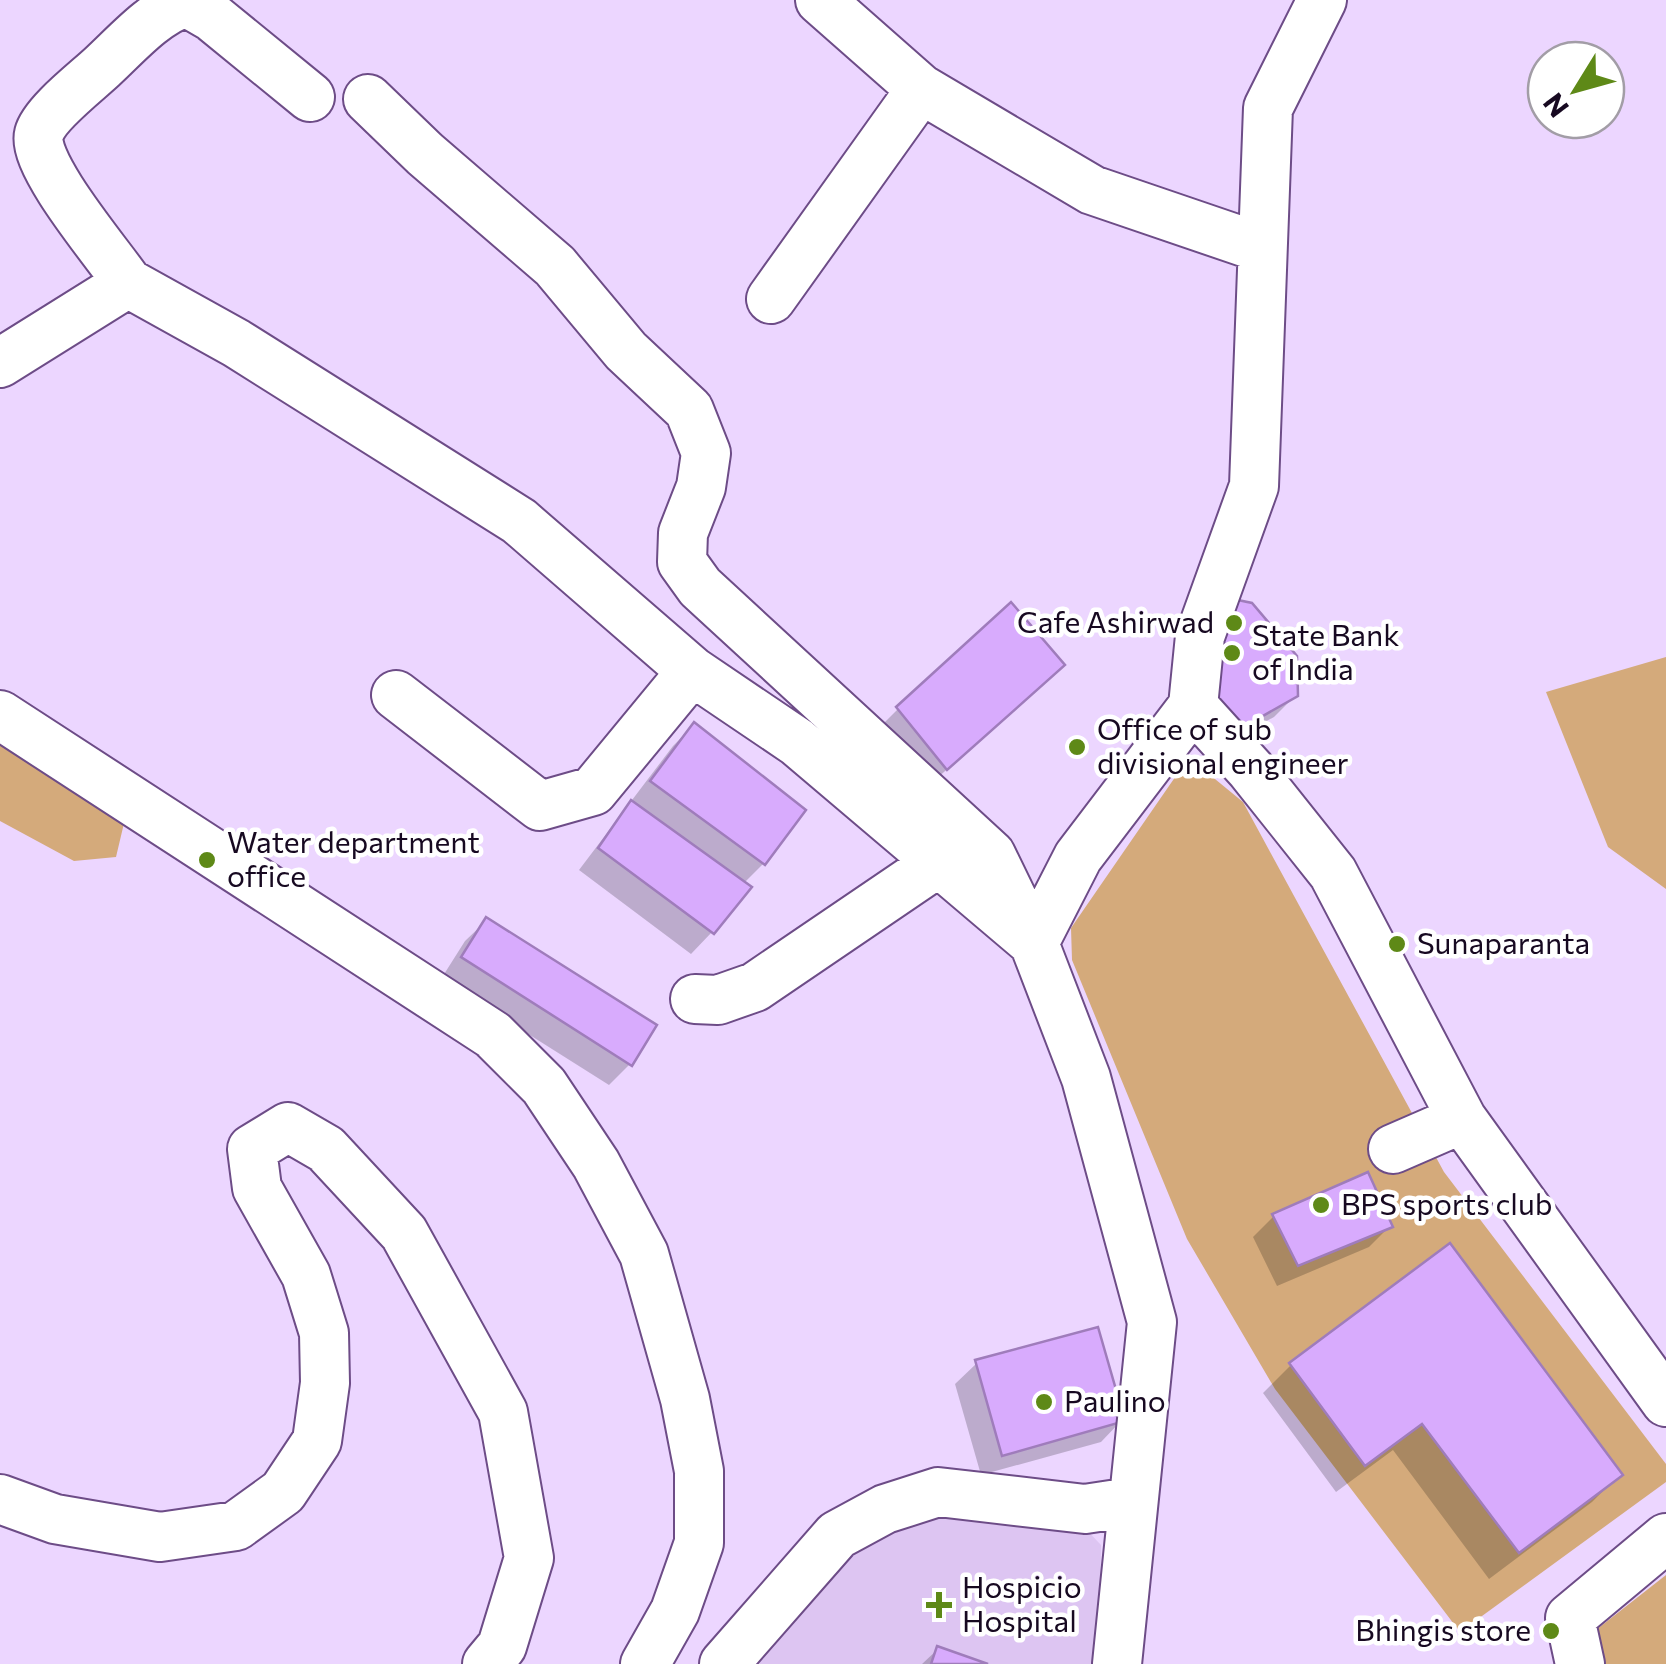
<svg xmlns="http://www.w3.org/2000/svg" width="1666" height="1664" viewBox="0 0 1666 1664" font-family="Commissioner,sans-serif">
	<rect width="100%" height="100%" fill="#ecd6ff"/>
	<!-- built -->
	<path fill="#ddc5f2" d="M934,1496L1065,1507L1101,1545L1099,1664H730L828,1543Z"/>
	<!-- green -->
	<path fill="#d4aa7b" d="M1666,657V889L1608,847L1546,692Z
		M0,738L125,819L116,857L74,861L0,821Z
		M1180,770H1204L1243,802L1444,1172L1666,1464V1482L1460,1632L1275,1389L1187,1239L1072,960L1071,928Z
		M1666,1575V1664H1605L1587,1637Z"/>
	<!-- shadow -->
	<path fill="#0003" d="M1212,623L1295,696L1274,717L1218,748Z
		M1040,686L925,789L877,730L898,709Z
		M694,725L803,810L763,864L743,884L712,932L691,954L579,870L673,746Z
		M487,920L630,1064L609,1085L441,979L465,941Z
		M1274,1216L1390,1226L1369,1247L1277,1286L1253,1237Z
		M977,1363L1122,1420L1101,1442L981,1475L955,1384Z
		M1291,1365L1620,1474L1592,1502L1489,1579L1393,1450L1336,1492L1263,1393Z
		M938,1649L981,1664H922Z"/>
	<!-- building -->
	<path fill="#d8abfd" stroke="#9f7cbb" stroke-width="2.5" d="M1233,599L1252,603L1297,656L1298,696L1240,729L1217,695L1209,648Z
		M1011,602L1065,665L947,770L896,707Z
		M694,722L806,810L765,865L650,781Z
		M631,800L752,887L714,934L598,848Z
		M486,917L657,1025L632,1066L461,957Z
		M1368,1172L1393,1227L1298,1266L1272,1214Z
		M1450,1243L1623,1475L1519,1553L1422,1424L1365,1466L1289,1363Z
		M1098,1327L1125,1421L1002,1456L975,1360Z
		M937,1646L988,1664H931Z"/>
	<g fill="none" stroke-linecap="round" stroke-linejoin="round">
		<!-- minor casing -->
		<g stroke="#6d4c87" stroke-width="52">
			<path id="minor" d="M921,89L1092,190L1262,248
				M368,99L425,154L555,266L626,351L689,410L706,453L701,487L683,533L682,562L700,587L991,855L1026,927
				M128,283C109,255 31,164 39,134C44,114 86,82 102,67C127,44 153,13 186,2L212,17L310,97
				M771,299L921,89L820,0
				M0,363L128,283L236,343L519,521L692,671L797,742L1034,943
				M396,695L540,806L593,791L692,671
				M1193,706L1251,770L1333,873L1462,1119L1666,1402
				M0,715L493,1035L544,1086L596,1164L644,1254L685,1399L699,1471V1543L675,1611L645,1664
				M695,999L718,1000L755,987L939,862
				M1393,1149L1462,1119
				M0,1499L55,1519L160,1537L236,1526L283,1492L317,1441L325,1383L324,1333L306,1275L257,1188L252,1149L288,1127L326,1149L404,1233L503,1412L529,1558L502,1646L487,1664
				M724,1664L837,1535L885,1509L938,1492L1085,1509L1131,1502
				M1117,1664L1152,1322L1086,1078L1034,943L1078,857L1193,706L1200,636L1254,486L1268,108L1322,0
				M1580,1664L1570,1618L1666,1538"/>
		</g>
		<!-- minor -->
		<use href="#minor" stroke="#fff" stroke-width="48"/>
	</g>
	<!-- markers -->
	<g fill="#5e8917" stroke="#fff" stroke-width="4">
		<circle cx="1234" cy="623" r="10"/>
		<circle cx="1232" cy="653" r="10"/>
		<circle cx="1077" cy="747" r="10"/>
		<circle cx="207" cy="860" r="10"/>
		<circle cx="1397" cy="944" r="10"/>
		<circle cx="1321" cy="1205" r="10"/>
		<circle cx="1044" cy="1402" r="10"/>
		<path d="M934 1590h10v10h10v10h-10v10h-10v-10h-10v-10h10z"/>
		<circle cx="1551" cy="1631" r="10"/>
	</g>
	<g text-anchor="middle" stroke-width="9" stroke-linejoin="round" paint-order="stroke">
		<!-- poi labels -->
		<g font-size="30" fill="#170921" stroke="#fff" text-anchor="start">
			<text x="1214" y="633" text-anchor="end">Cafe Ashirwad</text>
			<text x="1252" y="646">State Bank<tspan x="1252" dy="34">of India</tspan></text>
			<text x="1097" y="740">Office of sub<tspan x="1097" dy="34">divisional engineer</tspan></text>
			<text x="227" y="853">Water department<tspan x="227" dy="34">office</tspan></text>
			<text x="1417" y="954">Sunaparanta</text>
			<text x="1341" y="1215">BPS sports club</text>
			<text x="1064" y="1412">Paulino</text>
			<text x="962" y="1598">Hospicio<tspan x="962" dy="34">Hospital</tspan></text>
			<text x="1531" y="1641" text-anchor="end">Bhingis store</text>
		</g>
	</g>
	<!-- north arrow -->
	<g transform="translate(1576 90) rotate(233)"><circle r="48" fill="#ffffff" stroke="#a29da6" stroke-width="2.5"/>
	<path d="M0-8L18 38L0 25L-18 38Z" fill="#5e8917"/>
	<text y="-15" font-size="28" font-weight="bold" text-anchor="middle" fill="#170921">N</text>
	</g>
</svg>
